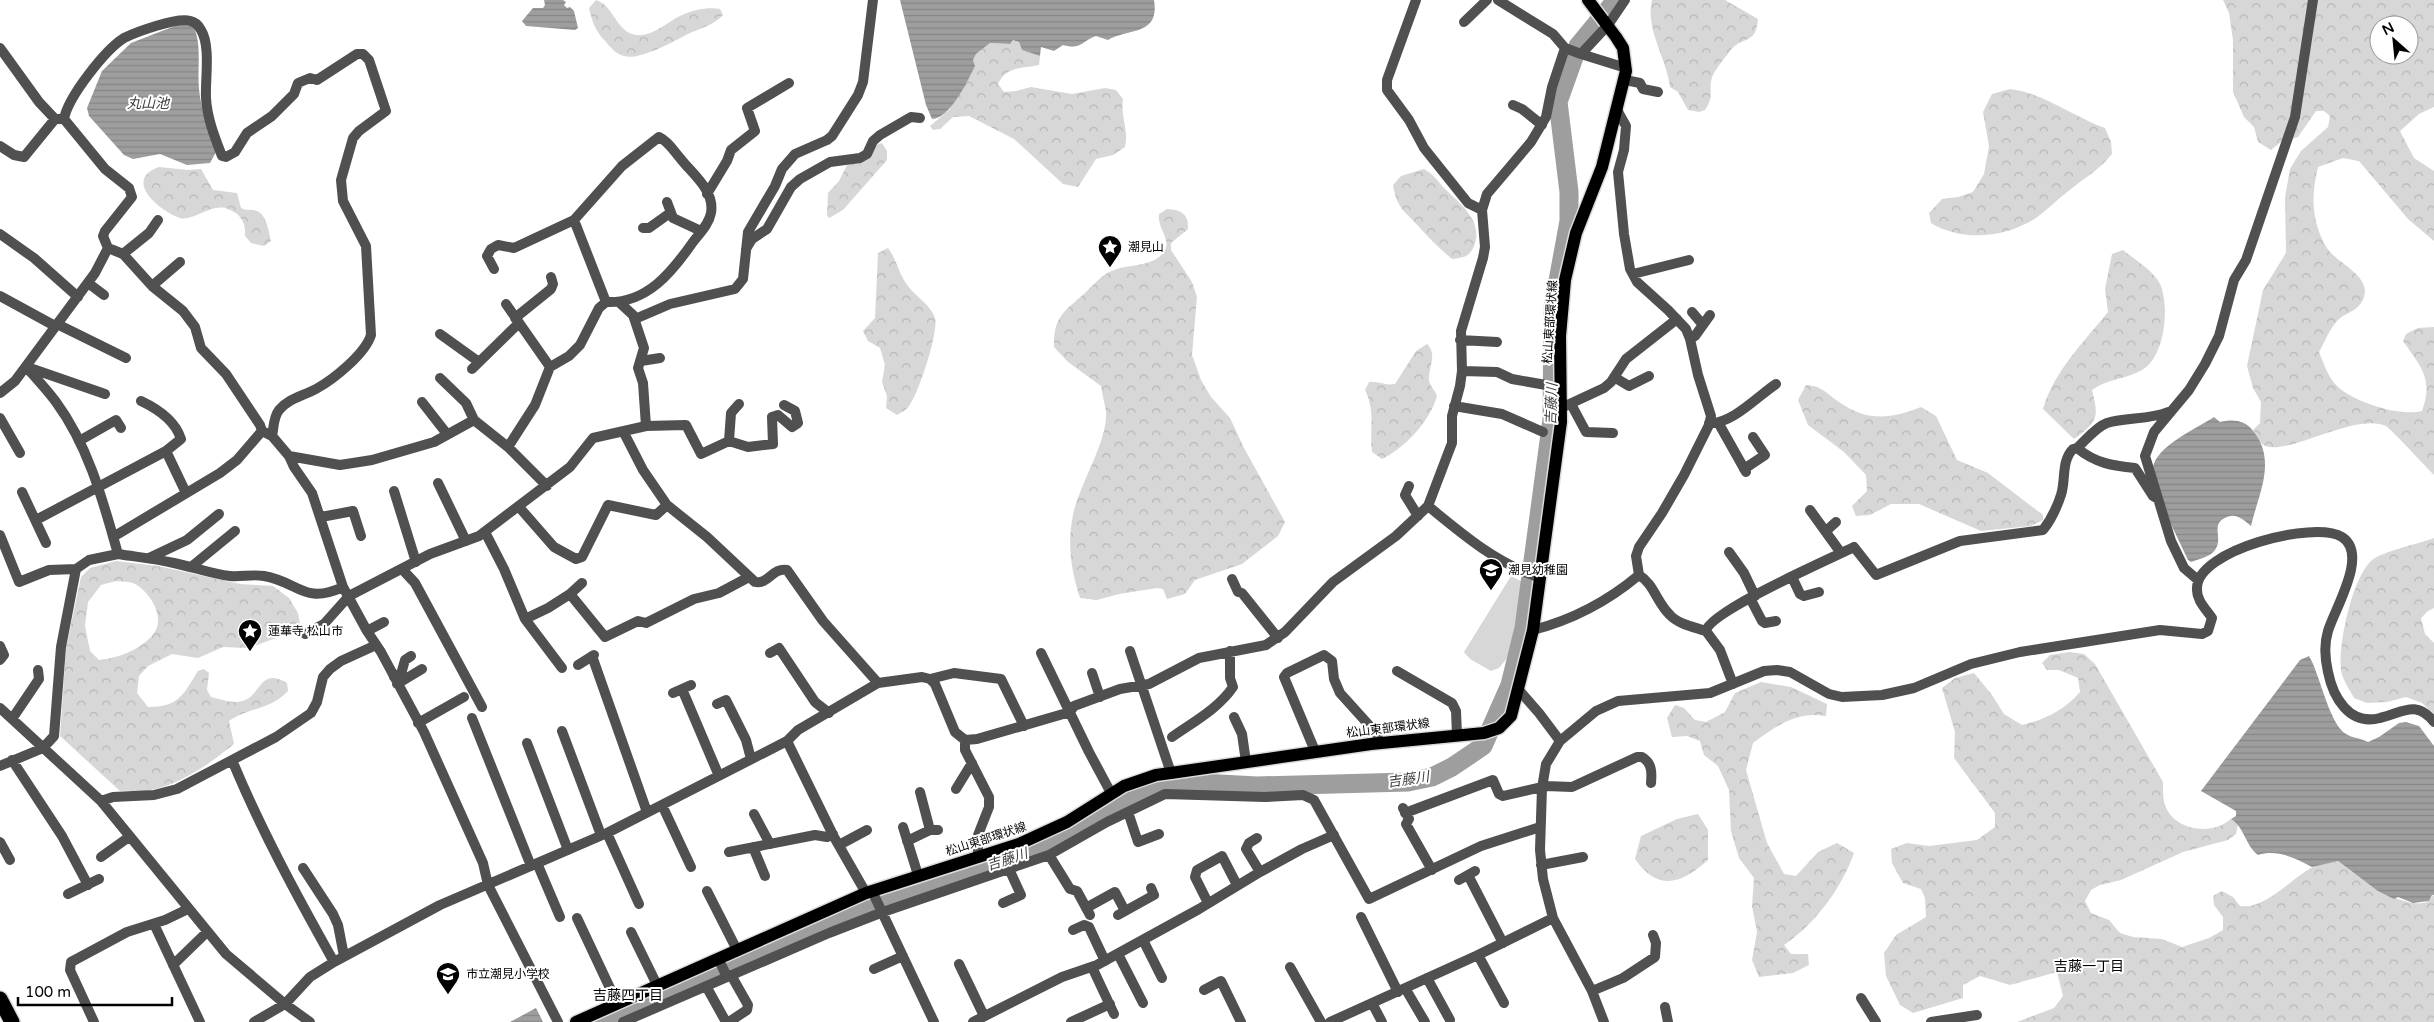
<svg xmlns="http://www.w3.org/2000/svg" width="2434" height="1022" viewBox="0 0 2434 1022" font-family="'Varela Round','Noto Sans JP',sans-serif">
	<defs>
		<pattern id="forest-crowns" width="20" height="18" patternUnits="userSpaceOnUse" patternTransform="scale(1.25)"><rect width="20" height="18" fill="#d7d7d7"/><path d="M2 6a3 3 0 1 1 6 0M12 15a3 3 0 1 1 6 0" fill="none" stroke="#b7b7b7"/></pattern>
		<pattern id="water-rules" width="6" height="5" patternUnits="userSpaceOnUse" patternTransform="scale(1.25)"><rect width="6" height="5" fill="#9e9e9e"/><path d="M0 2.5h6" fill="none" stroke="#868686"/></pattern>
	</defs>
	<rect width="100%" height="100%" fill="#fff"/>
	<!-- forest -->
	<path fill="url(#forest-crowns)" fill-rule="evenodd" d="M596,0C613,5 615,28 632,34C649,40 667,22 682,15C694,10 708,7 720,9L723,15C713,26 700,28 686,35C673,42 638,61 624,56C616,54 611,48 606,42C596,32 592,22 589,8Z
		M1652,0H1725L1758,19C1756,46 1742,35 1730,51C1724,59 1716,68 1712,77C1708,90 1715,95 1705,110L1699,112L1688,110L1678,92L1670,87C1667,59 1645,29 1652,0Z
		M2223,0H2434V107L2419,114L2400,131L2414,158L2434,171V241L2408,219L2359,161L2343,158L2318,167C2311,195 2311,222 2327,248C2336,263 2371,275 2364,297C2359,311 2349,311 2339,319C2330,327 2325,342 2319,352C2324,364 2328,377 2337,386C2353,402 2401,417 2422,411C2434,378 2420,366 2403,341L2406,334L2418,328L2434,327V475C2428,469 2390,428 2386,426C2353,411 2279,462 2261,443C2258,440 2256,434 2253,430L2260,423L2261,402L2253,388L2247,366L2263,290L2286,253L2285,197L2290,169L2301,151L2328,127L2330,116L2324,111H2316L2298,137L2281,142L2271,150L2258,142L2254,127L2244,117L2233,92V40L2229,13ZM2379,25H2409V55H2379Z
		M1013,40L1019,42L1022,50L1040,56L1039,65C1021,69 1006,66 998,84L1004,92L1016,91L1031,87L1072,94L1105,88L1116,90L1123,99C1120,116 1129,130 1125,147L1113,155L1096,159L1078,187L1063,184L1014,139L969,116L953,117L940,129L933,130L930,126L949,110L975,66L973,60L976,54L990,43L1009,44Z
		M2010,89C2044,93 2073,117 2105,128L2111,142L2112,154C2099,170 2087,176 2071,189C2059,198 2048,209 2036,218C2005,238 1962,242 1931,223L1929,213L1942,199L1958,197L1973,192L1984,174L1989,146L1983,112L1992,94Z
		M882,143L887,151V160L843,210L829,218L827,215L828,193L839,181L847,165L857,161L875,145Z
		M159,167L188,170L201,169L213,190L237,193L241,208C247,211 252,209 257,211C267,215 269,233 271,241L264,246L251,243L245,236C246,223 241,214 228,209C212,202 193,222 180,218C160,211 122,180 159,167Z
		M1424,169C1433,174 1438,181 1444,188C1460,204 1484,221 1474,246C1470,257 1462,258 1452,259C1438,247 1432,241 1420,228C1405,211 1397,209 1393,185L1401,176Z
		M1167,209C1181,210 1189,214 1188,229L1171,243V250L1192,282L1197,297L1192,355L1201,380L1211,397L1230,418L1244,448L1285,522L1278,536L1242,564L1195,580L1185,594L1167,599L1163,589L1157,588L1119,594L1097,600L1080,598C1071,570 1067,544 1073,515C1079,485 1108,441 1106,412C1105,404 1102,394 1101,386L1068,362L1054,347C1053,313 1068,310 1089,289C1098,280 1104,273 1117,269C1132,264 1155,267 1165,250C1171,239 1157,228 1159,214Z
		M888,248C897,260 899,275 908,286C916,297 930,304 935,318C939,332 918,395 909,406C907,410 900,413 897,415L886,408L887,396L882,382L885,365L880,348L868,341L863,331L875,318L878,253Z
		M2123,250C2135,260 2153,270 2160,284C2170,306 2165,357 2142,370C2126,379 2107,379 2092,390C2099,418 2098,421 2074,439L2043,409C2054,371 2084,342 2108,312L2105,289L2112,254Z
		M1427,344C1438,355 1428,367 1429,381C1430,385 1435,391 1437,396C1430,421 1405,448 1382,459L1372,452C1369,429 1376,412 1365,390L1369,382C1379,381 1385,386 1395,384L1416,351Z
		M1806,385C1822,386 1826,393 1839,402C1867,422 1891,419 1921,407L1936,416L1957,460L1988,473L2043,515V520L2031,526L1981,531L1919,504H1891L1870,515L1856,516L1852,506L1867,491L1866,475L1844,452L1808,425L1798,400Z
		M2434,538V608L2428,611L2421,618L2425,634L2434,643V714L2422,703L2406,697L2387,702L2367,703L2354,698C2350,690 2342,679 2341,670C2338,645 2353,571 2375,558C2389,550 2418,544 2434,538Z
		M116,561L158,566L240,584L273,586L289,598L298,613L300,624L292,632L257,645L246,648L223,647L198,658L172,654L148,666L139,676L137,693L148,707C179,707 183,695 198,671L204,669L209,673L207,690L211,697C220,699 232,704 242,701C261,697 259,666 287,683L288,691C271,710 249,707 229,721L234,744C211,763 181,784 151,790C141,792 130,790 120,791L60,736L66,648L81,577L90,568ZM116,581C121,582 130,581 135,584C151,593 168,620 151,637C137,651 118,658 99,660L90,651L85,626L88,602L101,585Z
		M2069,652L2084,654L2095,664L2163,782C2163,789 2163,796 2164,802C2171,830 2211,837 2231,819L2238,824L2236,834L2228,840L2183,852L2121,880L2100,885L2091,890L2085,901L2091,913L2109,920L2120,933L2133,937L2162,939L2182,947L2209,938L2223,930V917L2214,905L2213,896L2222,891L2233,897L2240,906C2264,910 2291,879 2311,868C2318,864 2330,863 2338,861C2356,875 2402,911 2427,902C2431,900 2431,896 2434,895V1022H2017L2054,1008L2063,996L2057,972L2010,985L1980,976L1963,985V998L1913,1013L1900,1005L1886,976L1884,953L1896,935L1926,917L1925,898L1921,889L1903,883L1892,863L1891,849L1907,843L1929,846L1977,840L1995,827V813L1954,758L1955,732L1942,688L1955,678L1974,673L1992,695L2004,714L2022,725C2046,719 2063,711 2080,692L2078,678L2059,670H2047L2042,663L2050,655Z
		M1761,682L1791,687L1827,704L1826,716C1797,711 1776,726 1753,743L1746,770L1767,843L1784,874L1796,876L1818,852L1837,843L1854,853C1841,889 1816,923 1784,945L1791,954H1808L1809,965L1793,973L1759,977L1752,960L1757,932L1752,906L1754,878L1739,858L1731,831L1729,790L1718,766L1704,755L1700,741L1687,736L1672,737L1667,718L1675,705L1684,708L1695,720L1706,722L1725,712L1735,693Z
		M1698,814L1708,830V860C1681,884 1658,892 1635,859L1641,836L1677,819Z"/>
	<!-- pitch -->
	<path fill="#d7d7d7" d="M1511,576L1521,581L1523,586L1509,656L1499,668L1491,671L1470,659L1464,652Z"/>
	<!-- water -->
	<path fill="url(#water-rules)" d="M544,0H563L566,2L564,5L567,8L570,7L574,11L578,28L575,30L526,26L522,21L533,8H543L545,5Z
		M900,0H1154C1160,36 1129,28 1108,40L1096,36C1082,41 1081,50 1063,45L1054,51L1041,47L1040,56L1022,50L1019,42L1013,40L1010,44L990,43L976,54L973,60L975,66C968,80 950,119 932,119L926,105Z
		M180,24L194,27C202,47 197,68 199,89C201,111 209,131 216,152L210,163L187,165L160,154L133,159L124,155L89,116L87,108L102,71L131,43Z
		M2214,417L2220,422C2234,419 2245,420 2254,432C2277,462 2258,495 2251,526C2243,520 2237,513 2227,517C2209,524 2224,538 2215,550C2210,557 2199,559 2191,562L2188,560L2170,522L2153,468C2155,447 2197,428 2214,417Z
		M2309,656C2320,674 2329,724 2346,734C2352,738 2361,738 2368,742L2379,737L2399,723L2406,722L2419,726L2434,746V895H2432L2429,901L2413,903L2398,897L2394,899L2378,891L2338,861L2312,867C2295,858 2277,849 2258,855C2245,845 2245,828 2231,819L2236,816V811L2201,791L2300,660Z
		M536,1008L543,1022H510Z"/>
	<g fill="none" stroke-linecap="round" stroke-linejoin="round">
		<!-- river -->
		<path stroke="#9e9e9e" stroke-width="19" d="M601,1022L787,940L902,893L1051,845L1119,806L1165,784L1183,782L1257,786L1408,782L1432,777L1452,767L1483,746L1510,685L1524,628L1552,419L1553,308L1569,221V192L1558,102L1578,46L1616,0"/>
		<!-- primary casing -->
		<g stroke="#dbdbdb" stroke-width="15">
			<path id="primary" d="M576,1022L866,893L1019,844L1067,822L1124,786L1156,775L1171,773L1371,744L1484,733L1499,728L1511,716L1533,630L1561,422L1560,336L1565,280L1576,233L1602,167L1626,71L1623,48L1616,37L1588,0"/>
		</g>
		<!-- highway casing -->
		<g stroke="#dbdbdb" stroke-width="18">
			<path id="highway" d="M0,999L12,1022"/>
		</g>
		<!-- street -->
		<path stroke="#505050" stroke-width="10" d="M1416,0L1387,80V90L1409,120L1424,148L1468,203L1482,210
			M1498,0L1553,34L1565,48
			M1464,22L1487,0
			M0,48L39,102L55,119H64L105,169L129,188L132,197L105,231L103,236L108,248L95,273L15,381L0,393
			M1581,54L1626,68
			M1625,80L1640,83L1643,89L1658,92
			M1513,105L1522,109L1542,125
			M64,119C68,97 105,50 124,38C136,32 177,17 190,21C195,22 199,26 201,30C211,46 205,80 206,98C207,118 215,138 222,156L226,157L235,152L247,133L272,116L294,94L298,83L310,78L317,80L357,54H363L369,60L386,111L359,131L353,138L341,180L343,201L366,246L371,335C365,354 334,379 316,389C303,396 289,398 279,410C273,418 274,427 272,436
			M659,137C669,142 673,150 680,158C692,174 715,190 711,213C709,224 700,233 693,242C672,272 647,304 606,302L574,220L622,166Z
			M0,146L14,155L24,157L55,119
			M707,194L727,161L731,150L755,131L747,108L789,83
			M667,202L673,218L701,231
			M643,228H649L670,213
			M0,234L34,258L78,297
			M108,248L123,254L152,286L183,311L195,327L201,348L226,374L260,425L262,431L272,436L289,456L294,467L312,493L343,587L367,631L381,652L424,732L483,863L488,885L558,1022
			M746,249L752,239L767,229L791,187L800,179L830,162L860,158L867,154L873,141L880,135L911,117L920,118
			M123,254L149,233L158,220
			M494,269L487,256L491,249L498,245L514,248L574,220
			M1633,274L1689,260
			M88,283L104,295
			M152,286L180,262
			M0,296L55,326
			M620,303L633,315L644,348L638,368L643,383L646,426
			M506,304L550,367
			M1692,312L1703,325
			M515,318L551,289L553,284L551,277
			M635,319L670,304L735,289L743,279L748,232L775,186L782,169L795,154L827,140L832,136L858,95L863,82L873,0
			M57,324L126,358
			M440,334L479,362
			M1690,339L1695,336L1710,315
			M1460,340L1497,342
			M641,361L660,358
			M27,367L105,394
			M472,369L519,323
			M1462,371L1497,372L1512,379L1546,385
			M1614,377L1629,386L1649,376
			M440,378L466,403L474,420
			M141,401C158,409 175,420 181,439L166,451
			M422,402L447,434
			M1571,404L1586,432L1613,433
			M1454,406L1502,414L1543,432
			M1561,408L1604,388L1611,382L1626,359L1677,319
			M0,418L20,453
			M1709,423C1731,425 1758,396 1776,384
			M1719,424L1746,472
			M623,431L643,470L667,505L707,537L755,582C768,585 773,567 787,570L823,621L878,683
			M79,441L116,420L121,428
			M729,441L731,413L739,404
			M508,447L535,405L550,367L569,356L580,345L599,308L606,302
			M2077,448C2086,440 2096,427 2107,423C2127,417 2149,420 2168,412
			M289,456L340,465L372,460L434,442L474,420L508,447L547,486
			M1744,469L1765,455L1753,437
			M438,483L466,541
			M1409,486L1405,495L1418,516
			M394,491L416,562
			M22,492L46,543
			M1428,506C1462,534 1496,563 1538,577
			M519,507L554,547L576,559L582,557L608,505L656,515L667,505
			M1810,510L1841,553
			M321,517L353,511L361,536
			M36,520L166,451L186,493
			M1826,531L1836,522
			M485,532L504,569L525,619L548,608L570,594L605,637L638,621L646,623L694,599L719,593L749,577
			M0,535L19,582L49,570L76,569
			M113,537L220,473L237,460L262,431
			M1729,552L1744,573L1755,596
			M118,554C137,557 156,559 174,563C193,567 212,574 230,576C241,577 253,574 264,576C299,582 304,605 343,587
			M149,558L187,540L219,514
			M191,567L235,531
			M402,569L415,583L482,707
			M1639,575C1654,584 1657,603 1670,615C1678,624 1694,627 1706,631
			M1792,577L1800,594L1804,596L1819,592
			M1232,579L1238,592L1242,593L1278,638
			M2198,580L2184,568L2171,541L2145,456L2154,432L2189,390L2205,364L2219,336L2234,280L2246,260L2295,117L2313,0
			M570,594L582,583
			M1750,598L1762,621L1765,623L1776,621
			M525,619L562,668
			M1533,630C1572,620 1608,601 1639,575L1636,556L1639,547L1662,513L1684,475L1709,425L1711,416L1698,375L1690,339L1686,329L1668,310L1637,282L1630,269L1624,234L1618,172L1624,150L1626,126L1617,110
			M367,631L384,622
			M305,634L324,624L349,596L430,554L479,536L570,467L593,438L646,426L686,425L701,454L729,441L748,447L773,444L772,417L778,415L792,427L798,423L795,411L784,405
			M0,646L4,655L0,660
			M1130,651L1171,773
			M770,653L779,648L815,702L829,713
			M1041,653L1089,752L1111,793
			M592,656L647,812
			M578,665L594,655
			M1397,671L1452,703L1456,711L1457,735
			M1092,673L1100,697
			M394,677L401,674L405,660L411,656
			M930,679L954,673L1001,679L1024,726
			M397,684L422,669
			M1733,684L1720,650L1706,631C1710,611 1830,559 1854,547L1876,575L1960,541L2043,530C2051,520 2057,507 2061,495C2066,480 2061,461 2073,449L2077,448C2095,463 2113,466 2135,468L2153,496L2158,499
			M682,689L719,776
			M1518,689L1539,713L1560,741
			M673,693L691,685
			M717,704L726,700L746,740L751,759
			M0,708L101,801L226,954L285,1004L310,1022
			M1234,717L1242,734L1246,762
			M472,718L531,866
			M12,719L39,679L38,670
			M418,723L464,697
			M562,731L601,835
			M1172,737C1193,722 1218,709 1233,687L1230,678V651
			M965,740V750L989,797V807L978,835V857
			M787,741L834,837L866,893
			M527,743L568,850
			M1315,751L1284,677L1287,673L1324,655L1332,661L1334,679L1340,693L1377,734L1379,743
			M12,760L62,836L88,885
			M232,760C261,830 297,896 334,962
			M0,766L43,748L54,736L61,647L76,569L89,560L118,554C103,501 89,447 56,402C47,390 36,378 26,367
			M956,789L972,763
			M920,792L930,830
			M101,801L113,797L154,795L177,789L276,737L311,713L317,702L323,677L330,669L341,661L376,645
			M662,805L691,867
			M1403,808L1409,819L1406,824L1432,870
			M1128,812L1138,842L1159,834
			M1405,813L1493,780L1499,794L1503,796L1546,786L1572,787L1637,757H1642C1652,763 1652,772 1651,783
			M754,814L770,844
			M903,827L918,875
			M607,833L639,904
			M1257,838L1249,843L1246,849L1260,872
			M907,841L930,830H938
			M0,842L10,860
			M839,845L867,830
			M753,847L765,876
			M729,852L815,835L827,837L833,834
			M1049,855L1070,889L1077,891L1090,915
			M101,857L129,837
			M537,863L560,917
			M1541,865L1583,857
			M303,868L333,914L338,925L344,956
			M1468,875L1503,943
			M1459,880L1475,871
			M707,891L737,950
			M872,891L934,1022
			M68,894L99,879
			M1003,903L1021,895L1009,869
			M1208,903L1195,877L1197,870L1222,856L1237,885
			M1086,908L1115,892L1125,911
			M1118,915L1154,895L1151,888
			M1361,917L1398,992
			M577,918L617,1003
			M154,924L200,1022
			M1073,930L1084,925L1089,927L1105,961
			M631,932L657,985
			M1143,940L1162,978
			M1118,954L1143,1003
			M1478,955L1504,1003
			M718,958L727,977
			M959,964L984,1016
			M173,965L207,932
			M1092,967L1114,1014
			M1290,967L1321,1022
			M874,969L903,956
			M1427,978L1450,1020
			M706,986L726,1022
			M1405,988L1425,1022
			M1204,990L1221,981L1241,1022
			M1592,991L1623,978L1655,957L1656,943L1653,935
			M1861,998L1876,1022
			M1372,1003L1382,1022
			M1665,1007L1668,1022
			M94,1022L70,970L71,962L127,932L165,920L188,909
			M254,1022L285,1004L310,977L334,962L440,905L607,833L787,741L798,730L878,683L922,677L930,679L935,684L955,732L965,740L977,739L1070,712L1074,706L1120,689L1149,684L1199,658L1266,645L1285,632L1333,582L1396,536L1428,506L1452,443V416L1460,386L1462,371L1461,331L1483,258L1485,247L1482,210L1487,194L1531,142L1546,117L1552,87L1565,48L1581,54L1608,25L1625,0
			M623,1022L829,933L883,912L1049,855L1107,822L1165,794L1265,797L1303,795L1314,800L1369,899L1481,846L1540,827
			M729,1022L747,1010L748,1005L731,975
			M973,1022L1062,977L1097,965L1199,909L1260,872L1302,849L1334,835
			M1071,1022L1110,1004
			M1330,1022L1478,955L1553,918
			M1604,1022L1592,991L1553,918L1543,879L1540,850L1542,788L1546,764L1560,741L1596,711L1618,701L1710,693L1764,671L1777,670L1790,672L1829,694L1842,697L1882,695L1914,688L1971,664L2020,652L2160,630L2202,634L2208,631L2212,618C2206,609 2196,600 2197,588C2197,550 2314,520 2342,537C2369,554 2335,608 2328,631C2324,644 2325,659 2328,672C2333,697 2349,726 2380,718C2402,713 2416,699 2434,722
			M1931,1022L1977,1015"/>
		<!-- primary -->
		<use href="#primary" stroke="#000" stroke-width="12"/>
		<!-- highway -->
		<use href="#highway" stroke="#000" stroke-width="15"/>
	</g>
	<!-- icons -->
	<defs>
		<g id="sight-pin" transform="scale(1.25)"><path d="M0 17L-7.5 6A9.5 9.5 0 1 1 7.5 6Z" fill="#000" stroke="#fff"/><path d="M0-6L1.8-2.2L6-1.7L2.9 1.2L3.7 5.4L0 3.3L-3.7 5.4L-2.9 1.2L-6-1.7L-1.8-2.2Z" fill="#fff"/></g>
		<g id="school-pin" transform="scale(1.25)"><path d="M0 17L-7.5 6A9.5 9.5 0 1 1 7.5 6Z" fill="#000" stroke="#fff"/><path d="M0-5L7-2L0 1L-7-2ZM-4 1L0 2.5L4 1V4Q0 6-4 4Z" fill="#fff"/></g>
	</defs>
	<g fill-rule="evenodd">
		<use href="#sight-pin" x="1110" y="247"/>
		<use href="#school-pin" x="1491" y="570"/>
		<use href="#sight-pin" x="250" y="631"/>
		<use href="#school-pin" x="448" y="974"/>
	</g>
	<g text-anchor="middle" stroke-width="4" stroke-linejoin="round" paint-order="stroke">
		<!-- poi labels -->
		<g font-size="12" fill="#000" stroke="#fff" text-anchor="start">
			<text x="1128" y="251">潮見山</text>
			<text x="1508" y="574">潮見幼稚園</text>
			<text x="268" y="635">蓮華寺 松山市</text>
			<text x="466" y="978">市立潮見小学校</text>
		</g>
		<!-- street labels -->
		<g font-size="12" fill="#000" stroke="#fff">
			<text transform="translate(1550 322) rotate(-86)" y="4">松山東部環状線</text>
			<text transform="translate(1388 728) rotate(-7)" y="4">松山東部環状線</text>
			<text transform="translate(986 839) rotate(-18)" y="4">松山東部環状線</text>
		</g>
		<!-- water labels -->
		<g font-size="14" font-style="italic" fill="#3f3f3f" stroke="#fff">
			<text x="148" y="108">丸山池</text>
			<text transform="translate(1551 404) rotate(-88)" y="5">吉藤川</text>
			<text transform="translate(1408 779) rotate(-8)" y="5">吉藤川</text>
			<text transform="translate(1007 859) rotate(-18)" y="5">吉藤川</text>
		</g>
		<!-- neighbourhood labels -->
		<g font-size="14" fill="#000" stroke="#fff">
			<text x="2089" y="971">吉藤一丁目</text>
			<text x="628" y="1000">吉藤四丁目</text>
		</g>
	</g>
	<!-- north arrow -->
	<g transform="translate(2394 40) rotate(333)"><circle r="24" fill="#ffffff" stroke="#999999"/>
	<path d="M0-4L9 19L0 12L-9 19Z" fill="#000000"/>
	<text y="-8" font-size="14" font-weight="bold" text-anchor="middle" fill="#000000">N</text>
	</g>
	<!-- scale -->
	<path d="M18 997v8h154v-8" fill="none" stroke="#000000" stroke-width="2.5"/>
	<text x="25" y="997" font-size="15" fill="#000000" stroke="#ffffff" stroke-width="4" paint-order="stroke">100 m</text>
</svg>
